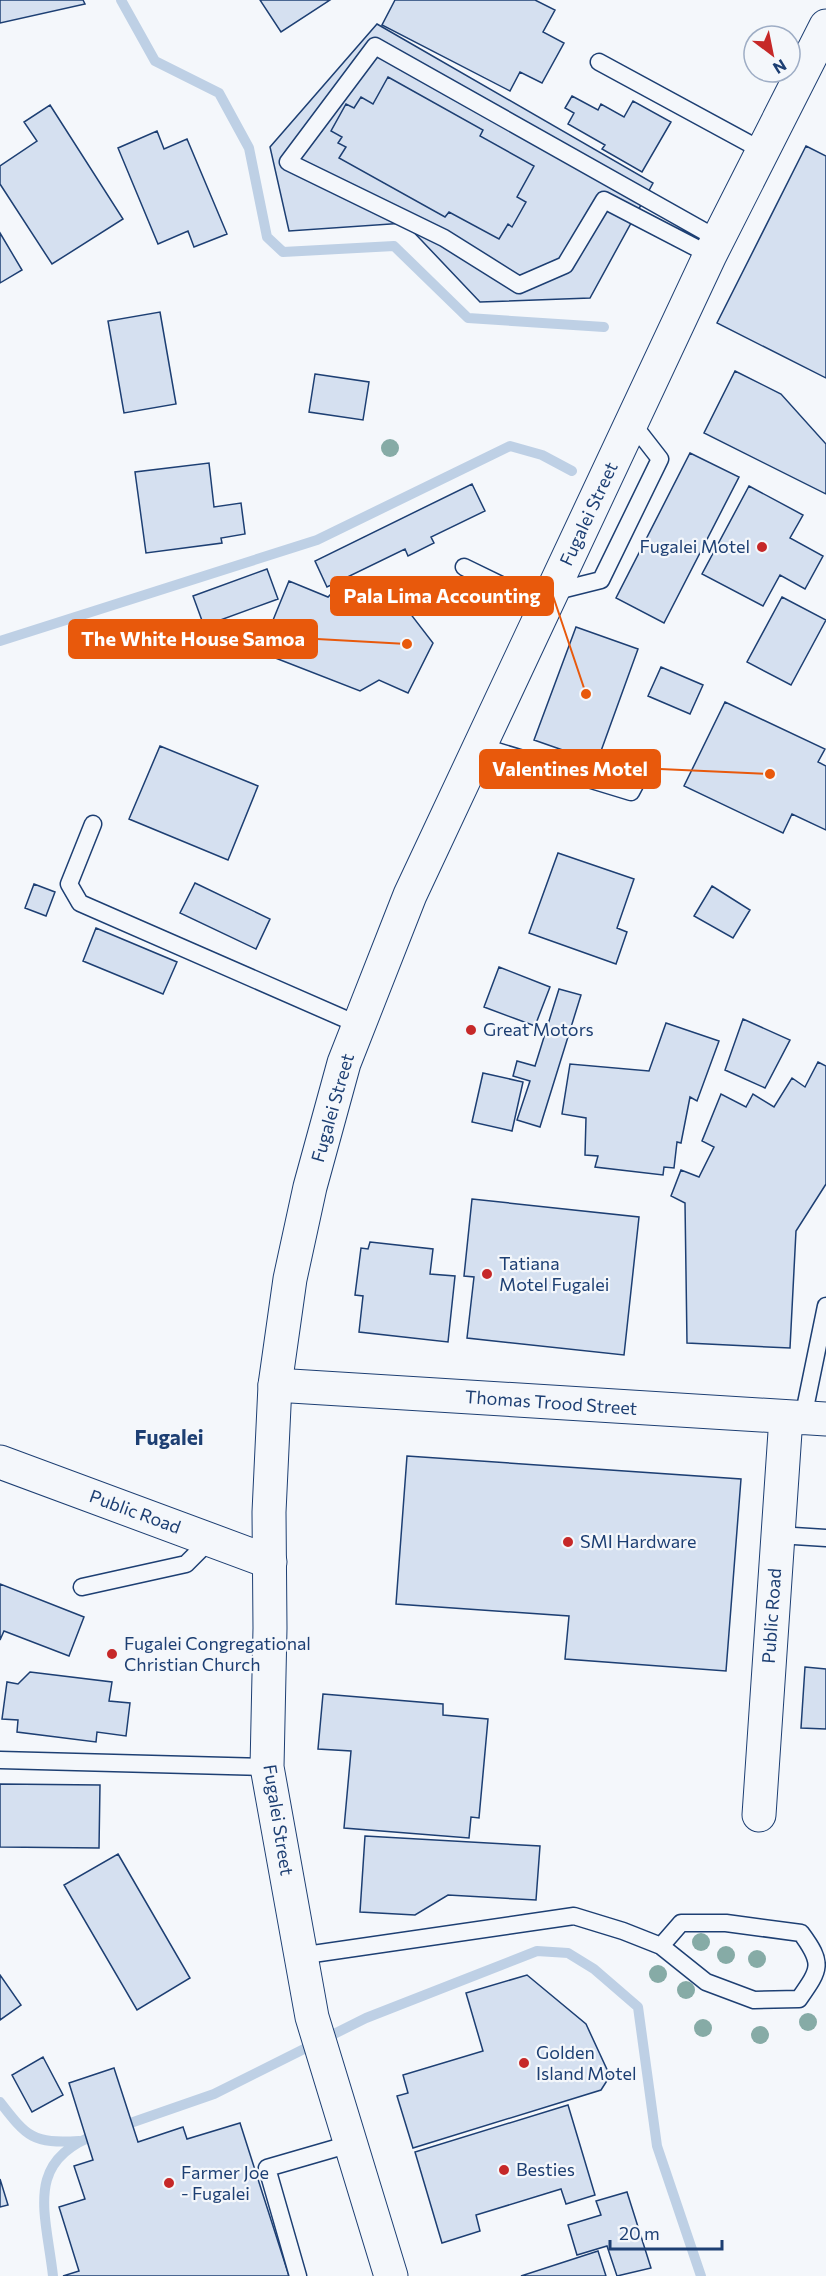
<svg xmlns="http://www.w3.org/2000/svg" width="826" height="2276" viewBox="0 0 826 2276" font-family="Commissioner,sans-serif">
	<rect width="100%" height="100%" fill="#f4f7fb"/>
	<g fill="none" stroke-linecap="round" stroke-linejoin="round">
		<!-- stream -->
		<path stroke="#bed0e5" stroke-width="10" d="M121,0L155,61L219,93L249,148L267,237L283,252L394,246L468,318L604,327
			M0,641L317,540L510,446L542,455L572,471
			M0,2102C27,2137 33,2144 79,2141
			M119,2127L214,2094L366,2018L537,1951L568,1953L594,1969L638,2007L657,2146L701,2276
			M53,2276C46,2213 23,2160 98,2134"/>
	</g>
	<!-- building -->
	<path fill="#d5e0f0" stroke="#1d3f73" stroke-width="1.5" d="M0,0H83L85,4L0,23Z
		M260,0H330L281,32Z
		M395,0H535L555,10L543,32L564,43L542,83L520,72L510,91L382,25Z
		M377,24L653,183L590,298L480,302L405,223L289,231L270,147Z
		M388,77L483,130L480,136L534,166L517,197L526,202L512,227L508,224L499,239L449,212L445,217L339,158L346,147L338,143L342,137L331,131L346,104L354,108L361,97L373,104Z
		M572,96L598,110L601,104L624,117L633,101L671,122L642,172L602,149L605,145L568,124L574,113L565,108Z
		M50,105L123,219L52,264L0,184V166L37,141L24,122Z
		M157,131L164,149L187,139L227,234L194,247L188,231L158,244L118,148Z
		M806,146L826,156V378L717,323Z
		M0,233L22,270L0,283Z
		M160,312L176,404L124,413L108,321Z
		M735,371L781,394L826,444V494L704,433Z
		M315,374L369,382L363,420L309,412Z
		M690,453L739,477L664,623L616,598Z
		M209,463L214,507L241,503L245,534L221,538L222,543L146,553L135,472Z
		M472,484L485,511L431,537L434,543L408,556L405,549L327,587L315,561Z
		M749,486L803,515L790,538L823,556L805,589L780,575L763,606L702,574Z
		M267,569L278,599L204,626L193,596Z
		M358,577L393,591L433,643L408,693L379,680L360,691L260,652L289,581L328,597L340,585Z
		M782,597L826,620L791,685L747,662Z
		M576,627L638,649L597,762L534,740Z
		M661,667L703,685L690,714L648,696Z
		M725,702L825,749L818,762L826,766V830L792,814L783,833L684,786Z
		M160,746L258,786L228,860L129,819Z
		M558,853L634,879L617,928L627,932L616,964L529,933Z
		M195,883L270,919L256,949L180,913Z
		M34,884L55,892L46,916L25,908Z
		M712,886L750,910L733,938L694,916Z
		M96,928L177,962L163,994L83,961Z
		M499,967L550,987L535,1026L484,1007Z
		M559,989L581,995L540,1127L517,1120L530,1081L513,1076L517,1061L535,1066Z
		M743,1019L790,1040L765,1088L725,1070Z
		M666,1023L719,1041L697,1101L690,1097L681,1143L677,1142L674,1168L664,1167L663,1175L595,1167L598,1156L585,1155L586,1118L562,1114L570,1064L649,1071Z
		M818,1062L826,1066V1184L796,1231L790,1348L687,1343L685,1203L671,1196L681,1170L699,1177L714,1147L702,1141L721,1094L746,1107L753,1094L774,1107L792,1078L805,1087Z
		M483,1073L523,1082L512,1131L472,1122Z
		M472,1199L639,1217L624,1355L467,1338L474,1277L464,1276Z
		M370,1242L433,1249L430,1274L455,1276L448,1342L359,1332L363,1296L355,1295L361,1248L368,1249Z
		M407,1456L741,1479L726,1671L565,1659L569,1616L396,1604Z
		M0,1584L84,1617L69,1656L4,1631L0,1640Z
		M805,1667L826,1669V1729L801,1728Z
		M30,1672L112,1682L109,1701L130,1703L126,1736L97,1732L96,1742L17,1732L18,1720L2,1719L7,1682L18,1684Z
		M323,1694L443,1704V1715L488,1719L479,1818L471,1817L469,1838L344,1828L351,1751L318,1749Z
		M0,1784L100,1785L99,1848L0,1847Z
		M365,1836L540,1846L536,1900L448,1895L415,1915L360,1912Z
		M118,1854L190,1978L137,2010L64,1885Z
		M0,1975L21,2005L0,2020Z
		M527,1975L586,2024L610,2076L601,2090L413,2148L397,2096L408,2093L403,2075L483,2051L466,1993Z
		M43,2057L63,2095L32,2112L12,2075Z
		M114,2068L138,2142L183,2127L187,2139L240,2123L289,2276H63L79,2271L59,2207L85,2199L74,2166L93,2160L69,2083Z
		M568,2105L595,2195L566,2204L561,2189L476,2215L480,2231L442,2243L415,2152Z
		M0,2179L8,2205L0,2207Z
		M627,2192L651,2268L617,2276L607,2246L577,2255L568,2225L601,2215L596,2201Z
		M598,2251L606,2276H521Z"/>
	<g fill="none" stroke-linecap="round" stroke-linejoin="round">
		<!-- lane casing -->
		<g stroke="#1d3f73" stroke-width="19">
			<path id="lane" d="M599,62L763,151
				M710,255L604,200L565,265L519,285L444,238L288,162L375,46L718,239
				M464,567L546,607
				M553,592L601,580L660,459L632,423
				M480,746L631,792L648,760
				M93,824L69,884L80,903L359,1025
				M803,1418L826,1306
				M778,1535L826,1538
				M82,1587L186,1564L210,1540
				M0,1760L267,1767
				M299,1956L574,1916L623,1931L661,1946L706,1982L754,2000L799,1999C820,1969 824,1964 801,1933L726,1923H681L661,1946
				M298,2276L267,2168L350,2144"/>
		</g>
		<!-- street casing -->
		<g stroke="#1d3f73" stroke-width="35">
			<path id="street" d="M275,1385L826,1419
				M0,1462L270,1562
				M759,1815L786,1417"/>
		</g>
		<!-- primary casing -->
		<g stroke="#1d3f73" stroke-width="35">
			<path id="primary" d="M391,2276L312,2017L267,1767L270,1628L269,1512L275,1385L290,1279L310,1187L344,1063L410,895L710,255L826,26"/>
		</g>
		<!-- lane -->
		<use href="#lane" stroke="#f4f7fb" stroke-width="16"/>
		<!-- street -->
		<use href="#street" stroke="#f4f7fb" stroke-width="33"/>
		<!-- primary -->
		<use href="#primary" stroke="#f4f7fb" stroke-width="33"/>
	</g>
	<!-- trees -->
	<g fill="#86aba6">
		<circle cx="390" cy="448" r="9"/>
		<circle cx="701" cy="1942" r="9"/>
		<circle cx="726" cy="1955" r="9"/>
		<circle cx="757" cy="1959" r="9"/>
		<circle cx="658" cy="1974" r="9"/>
		<circle cx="686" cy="1990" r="9"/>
		<circle cx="808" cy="2022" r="9"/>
		<circle cx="703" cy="2028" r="9"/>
		<circle cx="760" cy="2035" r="9"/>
	</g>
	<!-- markers -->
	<g fill="#c62828" stroke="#f4f7fb" stroke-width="2">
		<circle cx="762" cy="547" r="6"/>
		<circle cx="471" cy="1030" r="6"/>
		<circle cx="487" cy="1274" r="6"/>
		<circle cx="568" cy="1542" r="6"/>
		<circle cx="112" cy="1654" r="6"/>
		<circle cx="524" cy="2063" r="6"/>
		<circle cx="504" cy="2170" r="6"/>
		<circle cx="169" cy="2183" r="6"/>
	</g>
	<g text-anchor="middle" stroke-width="4.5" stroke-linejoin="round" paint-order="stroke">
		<!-- street labels -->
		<g font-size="18" fill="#1d3f73" stroke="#f4f7fb">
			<text transform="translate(589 514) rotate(-65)" y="6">Fugalei Street</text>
			<text transform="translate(333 1108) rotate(-74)" y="6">Fugalei Street</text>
			<text transform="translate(551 1403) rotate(4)" y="6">Thomas Trood Street</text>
			<text transform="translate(135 1512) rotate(20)" y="6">Public Road</text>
			<text transform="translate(772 1616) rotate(-86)" y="6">Public Road</text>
			<text transform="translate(278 1820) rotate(81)" y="6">Fugalei Street</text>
		</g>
		<!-- poi labels -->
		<g font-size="18" fill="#1d3f73" stroke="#f4f7fb" text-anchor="start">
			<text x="750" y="553" text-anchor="end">Fugalei Motel</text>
			<text x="483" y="1036">Great Motors</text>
			<text x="499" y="1270">Tatiana<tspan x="499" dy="21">Motel Fugalei</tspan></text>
			<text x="580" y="1548">SMI Hardware</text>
			<text x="124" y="1650">Fugalei Congregational<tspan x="124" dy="21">Christian Church</tspan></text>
			<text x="536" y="2059">Golden<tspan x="536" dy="21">Island Motel</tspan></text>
			<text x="516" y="2176">Besties</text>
			<text x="181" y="2179">Farmer Joe<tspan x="181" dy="21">- Fugalei</tspan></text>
		</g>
		<!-- quarter labels -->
		<g font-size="21" font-weight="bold" fill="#1d3f73" stroke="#f4f7fb">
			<text x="169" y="1445">Fugalei</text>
		</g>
	</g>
	<!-- callouts -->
	<path fill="none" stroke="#e8590c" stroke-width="2" d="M586 694L553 596M407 644L317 639M770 774L660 769"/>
	<g fill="#e8590c" stroke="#f4f7fb" stroke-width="2">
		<circle cx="586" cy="694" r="6"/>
		<circle cx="407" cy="644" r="6"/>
		<circle cx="770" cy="774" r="6"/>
	</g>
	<g fill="#e8590c" stroke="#e8590c" stroke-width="2">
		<rect x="331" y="577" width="222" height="38" rx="6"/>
		<rect x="69" y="620" width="248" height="38" rx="6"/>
		<rect x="480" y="750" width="180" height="38" rx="6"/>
	</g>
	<g font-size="20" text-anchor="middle" font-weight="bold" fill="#fff">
		<text x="442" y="603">Pala Lima Accounting</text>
		<text x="193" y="646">The White House Samoa</text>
		<text x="570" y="776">Valentines Motel</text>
	</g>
	<!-- north arrow -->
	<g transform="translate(772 54) rotate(148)"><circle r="28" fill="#f4f7fb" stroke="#9eadc5" stroke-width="1.5"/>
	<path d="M0-4.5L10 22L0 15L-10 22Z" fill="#c62828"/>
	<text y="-9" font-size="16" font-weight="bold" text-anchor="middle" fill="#1d3f73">N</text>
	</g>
	<!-- scale -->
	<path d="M610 2240v9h112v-9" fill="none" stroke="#1d3f73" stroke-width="3"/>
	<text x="619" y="2240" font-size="18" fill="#1d3f73" stroke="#f4f7fb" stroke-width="4.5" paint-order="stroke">20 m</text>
</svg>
